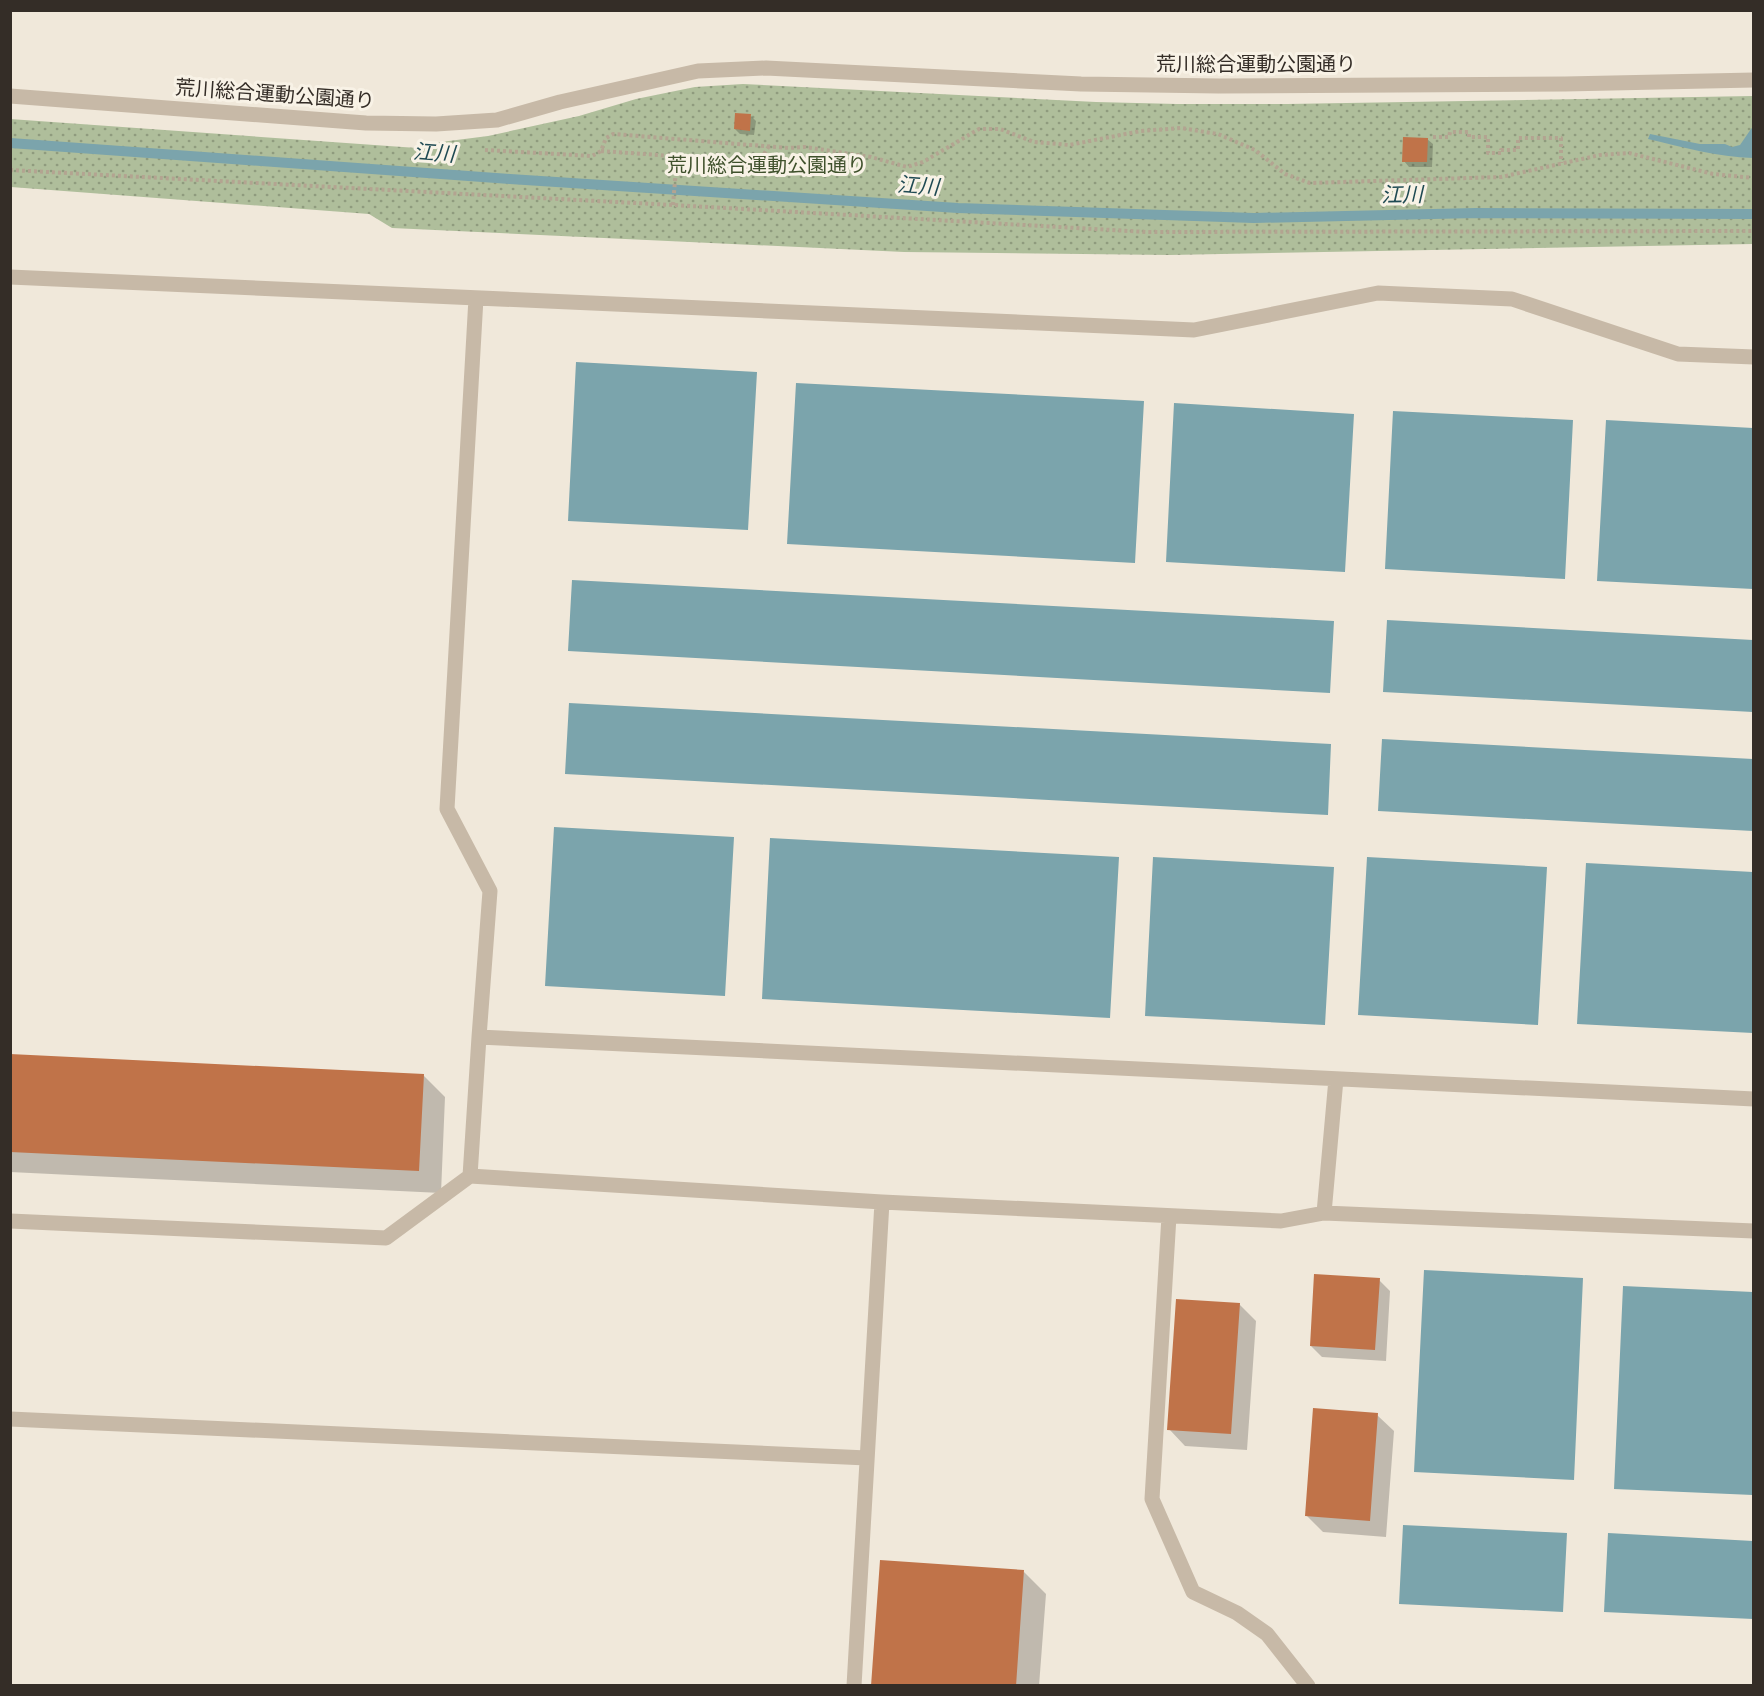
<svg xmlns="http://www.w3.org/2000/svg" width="1764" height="1696" viewBox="0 0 1764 1696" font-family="Raleway,'Noto Sans JP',sans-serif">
	<defs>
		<pattern id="grass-dots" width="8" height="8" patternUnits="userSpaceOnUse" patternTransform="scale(1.5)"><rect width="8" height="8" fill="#afbe9b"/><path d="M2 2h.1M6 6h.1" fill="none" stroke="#8f9b7e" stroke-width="1.8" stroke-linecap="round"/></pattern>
	</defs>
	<rect width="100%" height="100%" fill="#f0e8da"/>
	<!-- grass -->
	<path fill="url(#grass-dots)" d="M743,84L1096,102L1177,104H1287L1753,96V244L1170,255L904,252L392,228L369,214L11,187L10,119L431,149L433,143L488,136L579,116L636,99L695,87Z"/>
	<!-- water -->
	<path fill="#7ba4ac" d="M1753,127V158C1718,157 1682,147 1648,139L1650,134L1700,144H1725L1732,147L1740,145L1751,129Z
		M576,362L757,372L748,530L568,521Z
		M796,383L1144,401L1135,563L787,544Z
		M1174,403L1354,414L1345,572L1166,562Z
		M1393,411L1573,420L1565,579L1385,569Z
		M1606,420L1753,428V589L1597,581Z
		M572,580L1334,621L1330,693L568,651Z
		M1387,620L1753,640V712L1383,692Z
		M569,703L1331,744L1328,815L565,774Z
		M1382,739L1753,759V831L1378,811Z
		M554,827L734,837L725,996L545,986Z
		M770,838L1119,857L1110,1018L762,999Z
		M1153,857L1334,867L1325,1025L1145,1016Z
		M1367,857L1547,867L1538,1025L1358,1015Z
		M1586,863L1753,872V1033L1577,1024Z
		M1424,1270L1583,1278L1574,1480L1414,1472Z
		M1623,1286L1753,1292V1495L1614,1489Z
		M1403,1525L1567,1533L1563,1612L1399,1604Z
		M1608,1533L1753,1541V1619L1604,1612Z"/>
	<!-- shadow -->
	<path fill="#0003" d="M751,116L756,121L754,135L740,134L735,129Z
		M1427,139L1433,144L1432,167H1409L1404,161Z
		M10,1055L423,1075L445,1097L441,1193L10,1172Z
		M1379,1280L1390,1291L1386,1361L1322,1357L1311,1346Z
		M1239,1304L1256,1321L1247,1450L1185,1446L1169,1429Z
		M1377,1415L1394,1431L1386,1537L1323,1532L1306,1515Z
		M1024,1572L1046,1594L1039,1686H873Z"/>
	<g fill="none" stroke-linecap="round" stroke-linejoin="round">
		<!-- stream -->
		<path stroke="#7ba4ac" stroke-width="10" d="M10,143L510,179L958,208L1254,218L1476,213L1754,214"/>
	</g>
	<!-- building -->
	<path fill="#c07349" d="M735,113L751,114L750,131L734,129Z
		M1403,137L1428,138L1427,162H1402Z
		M10,1054L424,1074L419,1171L10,1152Z
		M1314,1274L1380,1278L1375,1350L1310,1346Z
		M1176,1299L1240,1303L1231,1434L1167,1430Z
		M1313,1408L1378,1413L1370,1521L1305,1516Z
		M880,1560L1024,1570L1016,1686H871Z"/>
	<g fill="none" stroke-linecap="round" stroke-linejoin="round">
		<!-- path -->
		<path stroke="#b3a491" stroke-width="4" stroke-dasharray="3 3" stroke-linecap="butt" d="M1433,137H1449L1450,132H1469V137H1488V153H1501V150H1518V138H1561V163
			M485,150L592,156L601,151L606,138L613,134L788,148L805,147L871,157L907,167L923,162L979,129H1000L1034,142L1069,145L1141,131L1181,128L1218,134L1255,150L1285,174L1310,183L1501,177L1600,155L1629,153L1713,174L1754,178
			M601,151L759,162L769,146
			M10,170L673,205L1147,232L1754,231
			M673,205L677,157"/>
		<!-- service -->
		<path stroke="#c7b9a7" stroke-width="15" d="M10,277L1194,330L1378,293L1512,299L1678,354L1754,357
			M476,298L447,809L490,891L479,1037
			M470,1176L479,1037L1754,1099
			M1324,1213L1336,1079
			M1169,1216L1152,1499L1193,1592L1237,1613L1267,1634L1308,1686
			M10,1221L386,1238L470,1176L882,1202L1281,1221L1324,1213L1754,1231
			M10,1419L867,1458
			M854,1686L882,1202"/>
		<!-- tertiary -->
		<path stroke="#c7b9a7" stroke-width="15" d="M10,96L366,123L436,124L497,120L560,102L698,71L766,68L1081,84L1219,86L1565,84L1754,80"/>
	</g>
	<g text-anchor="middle" stroke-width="6" stroke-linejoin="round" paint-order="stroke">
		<!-- street labels -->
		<g font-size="20" fill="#342d27" stroke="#f8f2e6">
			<text x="1256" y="71">荒川総合運動公園通り</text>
			<text transform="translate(275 94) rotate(4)" y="7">荒川総合運動公園通り</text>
		</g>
		<!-- park labels -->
		<g font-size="20" fill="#3f512c" stroke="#f8f2e6">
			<text x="767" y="172">荒川総合運動公園通り</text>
		</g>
		<!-- water labels -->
		<g font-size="21" font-style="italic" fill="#1f4a53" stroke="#f8f2e6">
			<text transform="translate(434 153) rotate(4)" y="7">江川</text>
			<text transform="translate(918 186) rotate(4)" y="7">江川</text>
			<text transform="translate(1402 195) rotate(-1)" y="7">江川</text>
		</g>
	</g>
	<!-- border -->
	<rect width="1764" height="1696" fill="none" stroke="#342d27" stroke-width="24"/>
</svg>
